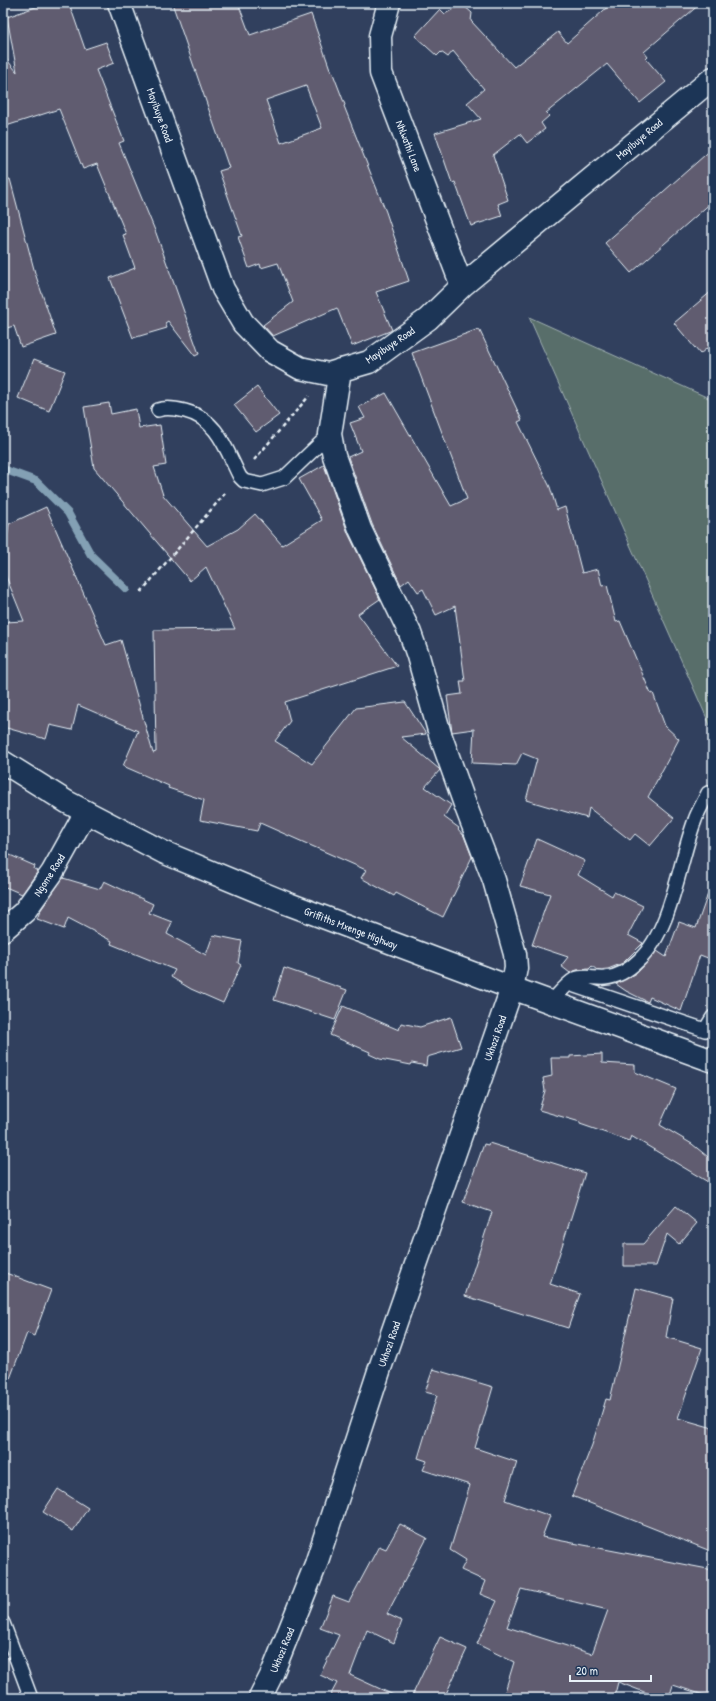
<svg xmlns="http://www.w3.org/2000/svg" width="716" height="1701" viewBox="0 0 716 1701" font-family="'Patrick Hand',sans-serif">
	<rect width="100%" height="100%" fill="#31405e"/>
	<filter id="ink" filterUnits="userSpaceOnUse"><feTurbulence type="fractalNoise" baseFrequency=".025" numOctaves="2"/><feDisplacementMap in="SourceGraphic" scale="8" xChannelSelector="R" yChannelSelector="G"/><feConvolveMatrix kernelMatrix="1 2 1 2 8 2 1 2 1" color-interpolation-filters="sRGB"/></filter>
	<g filter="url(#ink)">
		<!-- green -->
		<path fill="#586e6a" stroke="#a0b0b1" d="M529,317L713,400V732Z"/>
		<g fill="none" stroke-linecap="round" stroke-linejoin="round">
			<!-- stream -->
			<path stroke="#83a0b4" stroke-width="8" d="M3,469L36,481L68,513L91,555L126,589"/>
		</g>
		<!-- building -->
		<path fill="#605b6f" stroke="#e8f1f8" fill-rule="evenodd" d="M47,3H69L85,49L106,42L114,63L96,70L124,141L119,143L156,233L199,354L195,356L168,321L165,323L167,328L133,338L110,278L135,268L123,235L126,234L97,164L83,169L59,109L3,127V55L17,72L7,17Z
			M172,3H238L250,35L311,14L331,72L332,71L345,105L344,106L386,212L409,281L376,292L392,330L390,331L352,346L337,308L273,336L263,325L293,302L278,263L261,268L260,264L249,268L238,237L242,236L219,171L229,168ZM306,86L322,128L281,143L266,100Z
			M612,3H701L644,52L648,57L646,59L666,82L640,103L607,64L546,113L549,116L541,123L545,129L527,143L520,134L493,155L508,200L498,204L502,216L471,226L455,182L452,183L435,133L481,119L467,103L484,89L453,51L448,57L441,52L437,56L415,36L440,9L445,14L462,4L472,13L471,21L514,67L558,32L567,43Z
			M713,148V201L631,273L605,243Z
			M10,179L35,273L56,335L21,347L14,326L3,329V180Z
			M713,290V343L700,354L674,323Z
			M479,329L522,420L518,422L550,487L557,510L565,507L582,573L598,569L602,586L607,585L616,622L620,621L651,694L653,693L665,726L679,739L648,797L674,818L650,846L635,834L630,840L589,808L587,818L526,800L537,759L522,753L516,765L472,763L474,729L452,732L447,696L462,694L460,681H465L455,606L436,615L423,589L418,592L409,579L401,585L372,524L348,457L361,451L350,423L365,418L359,407L386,393L451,506L467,499L412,353Z
			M34,359L65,371L49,411L18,398Z
			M257,387L279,415L256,432L234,405Z
			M109,403L111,414L136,409L139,428L160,425L166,465L154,467L163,495L207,546L238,529L255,514L282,545L322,520L299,479L324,465L348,533L380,599L358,614L397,666L285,702L290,721L275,741L312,764L356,708L405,702L426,734L401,737L439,769L440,770L425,787L451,805L444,817L459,828L458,829L464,836L472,857L443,917L396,893L394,896L361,878L366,870L260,823L257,831L200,820L204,800L168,788L169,786L123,766L138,731L78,705L72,730L50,725L46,739L3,727V625H5V622L24,621L3,569L9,524L46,507L106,645L121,640L153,753L156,752L154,630L235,629L206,567L190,581L94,468L84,407Z
			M537,839L585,861L578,875L612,896L614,892L643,906L628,935L643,943L623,963L608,969L597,970L592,966L589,969L577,970L570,973L561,966L568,957L532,945L550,894L520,886Z
			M3,852L35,866L34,869L38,871L22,894L3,886Z
			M63,878L100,889L104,881L153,904L149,913L172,922L167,934L206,955L213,935L242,941L238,963L241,965L223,1003L191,989L171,977L175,970L111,944L112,941L68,918L64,929L37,919L40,911Z
			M710,888L713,889V960L700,955L681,1011L650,997L648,1002L626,991L616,984L637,973L657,951L666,957L679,922L696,928Z
			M284,968L347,990L335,1020L274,1000Z
			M343,1006L399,1030L401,1023L420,1027L451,1017L461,1047L427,1057L426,1066L412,1063L411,1065L380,1059L369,1054L370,1052L330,1035Z
			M602,1054V1063L635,1065V1072L676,1089L660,1125L692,1144L713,1161V1185L631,1136L629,1141L580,1124V1122L539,1110L545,1091L543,1078L552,1076L551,1058H570V1056Z
			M489,1143L585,1173L550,1284L580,1294L568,1328L465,1296L492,1212L463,1202L484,1144L488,1145Z
			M676,1206L697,1223L679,1244L667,1234L656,1266H624V1244H643Z
			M3,1272L51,1290L34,1336L27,1333L5,1392H3Z
			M636,1288L673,1298L666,1337L702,1348L678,1418L713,1428V1552L572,1496L592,1445L606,1399L610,1400Z
			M433,1369L493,1387L475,1448L517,1462L505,1500L550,1516L542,1537L713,1570V1698L673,1685L669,1698H660L618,1682L614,1698H503L514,1662L477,1644L497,1601L480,1594L485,1581L461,1570L466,1560L450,1550L470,1485L423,1470L427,1461L418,1458L437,1395L425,1392ZM521,1589L608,1610L592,1654L507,1627Z
			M58,1489L88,1508L73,1531L43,1512Z
			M400,1524L427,1538L387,1614L402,1621L394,1643L367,1630L350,1675L400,1698H329L337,1683L320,1675L339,1635L320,1628L333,1596L349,1602L379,1546L386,1549Z
			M440,1637L467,1649L444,1698H411Z"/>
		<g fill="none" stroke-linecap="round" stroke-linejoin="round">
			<!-- service casing -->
			<g stroke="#e8f1f8" stroke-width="16">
				<path id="service" d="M158,410C167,407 177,409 185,411C218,419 226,450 240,477L244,481L262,485L284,478L330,434
					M569,984L705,1030L713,1017
					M551,1002C558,995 566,984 575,979C584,975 595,979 605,978C618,977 630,969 639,960C672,930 679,861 695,820C698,811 704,802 708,793
					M3,1623L31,1698"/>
			</g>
			<!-- minor casing -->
			<g stroke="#e8f1f8" stroke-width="25">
				<path id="minor" d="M119,3L223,289L243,323L270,351L300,368L328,374L369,362L428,319L462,286L713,78
					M389,3L380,36L381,73L462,286
					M3,930L24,912L52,873L86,812
					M260,1698L272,1674L316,1564L380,1368L512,988L516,968L515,954L494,880L466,807L440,734L418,656L410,633L360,529L334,456L330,434L340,370"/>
			</g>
			<!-- tertiary casing -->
			<g stroke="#e8f1f8" stroke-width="25">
				<path id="tertiary" d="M3,762L67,802L163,852L286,903L512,988L713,1061"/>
			</g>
			<!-- path -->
			<path stroke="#e8f1f8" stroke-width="2.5" stroke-dasharray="4 3" stroke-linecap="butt" d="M254,460L309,396
				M141,592L227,491"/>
			<!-- service -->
			<use href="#service" stroke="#1d3557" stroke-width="13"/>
			<!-- minor -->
			<use href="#minor" stroke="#1d3557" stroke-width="22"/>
			<!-- tertiary -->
			<use href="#tertiary" stroke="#1d3557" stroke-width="22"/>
		</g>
	</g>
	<g text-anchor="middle" stroke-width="3.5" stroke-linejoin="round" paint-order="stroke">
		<!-- street labels -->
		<g font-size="11" fill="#e8f1f8" stroke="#1d3557">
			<text transform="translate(160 115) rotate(70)" y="4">Mayibuye Road</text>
			<text transform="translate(639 139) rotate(-40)" y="4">Mayibuye Road</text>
			<text transform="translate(409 146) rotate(69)" y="4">Nhlwathi Lane</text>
			<text transform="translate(390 345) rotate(-34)" y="4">Mayibuye Road</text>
			<text transform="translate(49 875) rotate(-57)" y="4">Ngome Road</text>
			<text transform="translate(351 928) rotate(21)" y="4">Griffiths Mxenge Highway</text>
			<text transform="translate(495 1038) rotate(-71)" y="4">Ukhozi Road</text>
			<text transform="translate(389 1344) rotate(-71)" y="4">Ukhozi Road</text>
			<text transform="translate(282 1650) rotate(-68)" y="4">Ukhozi Road</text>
		</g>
	</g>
	<!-- margin -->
	<rect width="716" height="1701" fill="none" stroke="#1d3557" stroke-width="16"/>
	<rect x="8" y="8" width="700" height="1685" fill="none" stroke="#e8f1f8" stroke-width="1.5" filter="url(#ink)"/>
	<!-- scale -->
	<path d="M570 1675v6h81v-6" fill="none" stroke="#e8f1f8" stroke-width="2"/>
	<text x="576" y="1675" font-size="12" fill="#e8f1f8" stroke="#1d3557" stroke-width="3" paint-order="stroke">20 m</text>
</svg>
